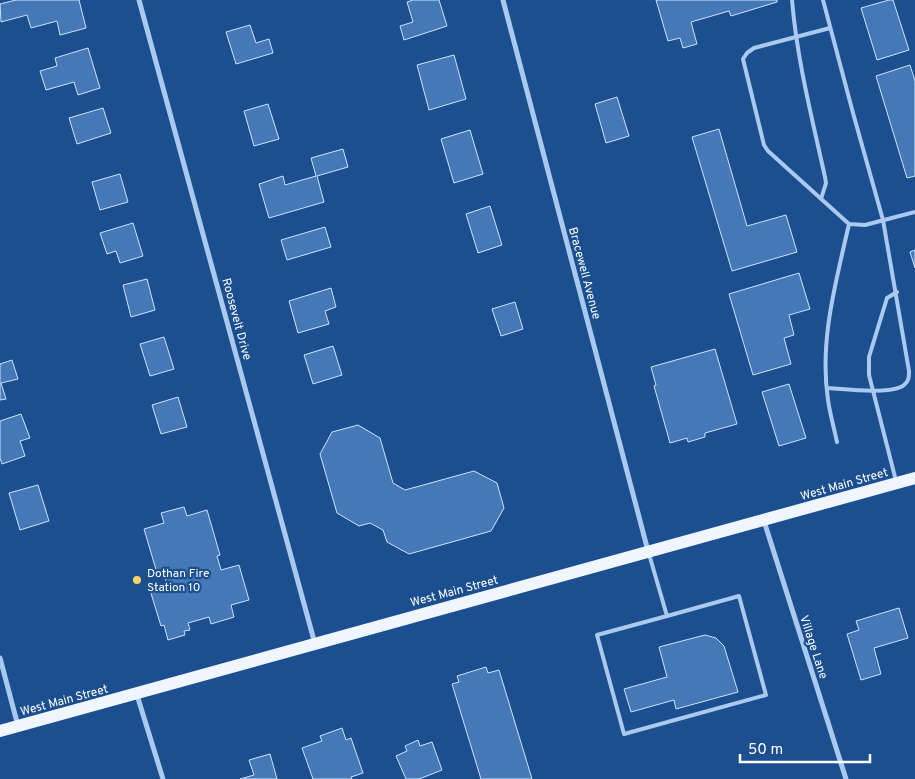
<svg xmlns="http://www.w3.org/2000/svg" width="915" height="779" viewBox="0 0 915 779" font-family="Overpass,sans-serif">
	<rect width="100%" height="100%" fill="#1b4f8f"/>
	<!-- building -->
	<path fill="#4478b7" stroke="#cfe3fa" d="M16,0H79L86,28L60,35L57,21L31,28L27,15L1,22L0,4Z
		M413,0H439L447,26L404,40L400,26L413,22L407,2Z
		M656,0H777V2L731,16L729,11L691,22L697,44L683,48L680,38L668,41Z
		M889,0H893L909,50L877,60L861,8Z
		M250,25L256,43L269,39L273,53L236,64L226,32Z
		M88,48L100,88L78,95L74,82L46,90L40,71L57,66L55,58Z
		M454,55L466,99L429,110L417,65Z
		M910,65L915,81V176L907,178L876,76Z
		M617,97L629,136L606,143L595,104Z
		M268,104L279,139L254,146L244,111Z
		M103,108L111,133L77,144L69,118Z
		M719,129L747,226L786,215L797,252L732,271L692,137Z
		M470,130L483,174L454,183L441,139Z
		M343,149L348,167L317,176L324,202L269,218L259,184L283,176L285,185L316,176L311,158Z
		M120,174L128,202L100,210L92,182Z
		M490,206L502,245L478,253L466,214Z
		M133,223L143,256L120,263L116,251L107,254L100,233Z
		M325,227L331,247L287,260L281,240Z
		M915,250V268L910,252Z
		M799,273L810,309L789,315L794,335L784,338L791,364L753,375L729,294Z
		M147,279L155,310L131,317L123,285Z
		M331,288L336,307L325,311L329,324L298,333L289,301Z
		M515,302L523,329L501,336L492,309Z
		M164,337L174,369L150,376L140,344Z
		M333,346L342,375L313,384L304,355Z
		M715,349L737,424L705,433V437L688,442L687,438L670,443L654,386L656,385L651,367Z
		M12,360L18,379L1,383L6,399L0,400V364Z
		M789,384L806,438L779,446L762,392Z
		M178,397L187,427L161,434L152,405Z
		M21,414L30,438L20,441L25,456L2,464L0,458V421Z
		M358,425L380,438L393,483L405,490L474,471L497,483L504,508L491,531L409,554L387,542L383,530L370,523L359,526L337,513L320,454L332,432Z
		M38,485L49,521L20,530L9,493Z
		M184,507L187,516L207,510L220,555L217,556L221,570L239,565L249,600L231,605L234,617L211,624L209,617L188,623L190,630L184,631L185,635L168,640L164,625L161,626L150,590L167,585L163,571L157,573L144,529L164,523L161,513Z
		M899,608L908,638L874,648L881,674L861,680L847,634L859,630L856,621Z
		M705,635L716,638L724,646L738,692L676,709L674,700L631,712L624,689L667,677L659,647Z
		M486,667L488,673L499,670L532,779H481L452,684L459,682L457,676Z
		M342,728L346,740L351,738L363,773L351,777L352,779H313L302,748L322,741L320,736Z
		M418,740L420,746L432,742L442,770L419,779H406L396,756L407,751L405,746Z
		M270,754L277,779H240L254,775L249,760Z"/>
	<g fill="none" stroke-linecap="round" stroke-linejoin="round">
		<!-- lane -->
		<path stroke="#a9c9ee" stroke-width="4" d="M792,0C797,60 812,118 825,177L826,183L821,199
			M823,0L853,113L883,220L909,371C909,377 909,381 904,385C892,395 844,389 827,388
			M830,28L754,48L747,53L743,59L764,145L768,151L849,224L865,225L915,212
			M837,442C834,428 830,414 828,400C819,341 836,282 849,224
			M896,481L869,375V357L887,298L897,292
			M649,554L667,616L597,635L624,734L766,695L739,596L667,616"/>
		<!-- street -->
		<path stroke="#a9c9ee" stroke-width="5" d="M139,0L315,644
			M503,0L648,551
			M764,521L846,779
			M0,658L18,726
			M137,695L163,779"/>
		<!-- primary -->
		<path stroke="#f0f6ff" stroke-width="12" d="M0,731L915,478"/>
	</g>
	<!-- markers -->
	<circle fill="#ffd166" stroke="#1b4f8f" stroke-width="2" cx="137" cy="580" r="5"/>
	<g text-anchor="middle" stroke-width="4.5" stroke-linejoin="round" paint-order="stroke">
		<!-- street labels -->
		<g font-size="12" fill="#fff" stroke="#1b4f8f">
			<text transform="translate(585 273) rotate(75)" y="4">Bracewell Avenue</text>
			<text transform="translate(237 319) rotate(75)" y="4">Roosevelt Drive</text>
			<text transform="translate(844 484) rotate(-16)" y="4">West Main Street</text>
			<text transform="translate(454 591) rotate(-15)" y="4">West Main Street</text>
			<text transform="translate(814 647) rotate(72)" y="4">Village Lane</text>
			<text transform="translate(64 700) rotate(-15)" y="4">West Main Street</text>
		</g>
		<!-- poi labels -->
		<g font-size="12" fill="#fff" stroke="#1b4f8f" text-anchor="start">
			<text x="147" y="577">Dothan Fire<tspan x="147" dy="14">Station 10</tspan></text>
		</g>
	</g>
	<!-- scale -->
	<path d="M740 754v8h130v-8" fill="none" stroke="#ffffff" stroke-width="2.5"/>
	<text x="748" y="754" font-size="15" fill="#ffffff" stroke="#1b4f8f" stroke-width="4" paint-order="stroke">50 m</text>
</svg>
